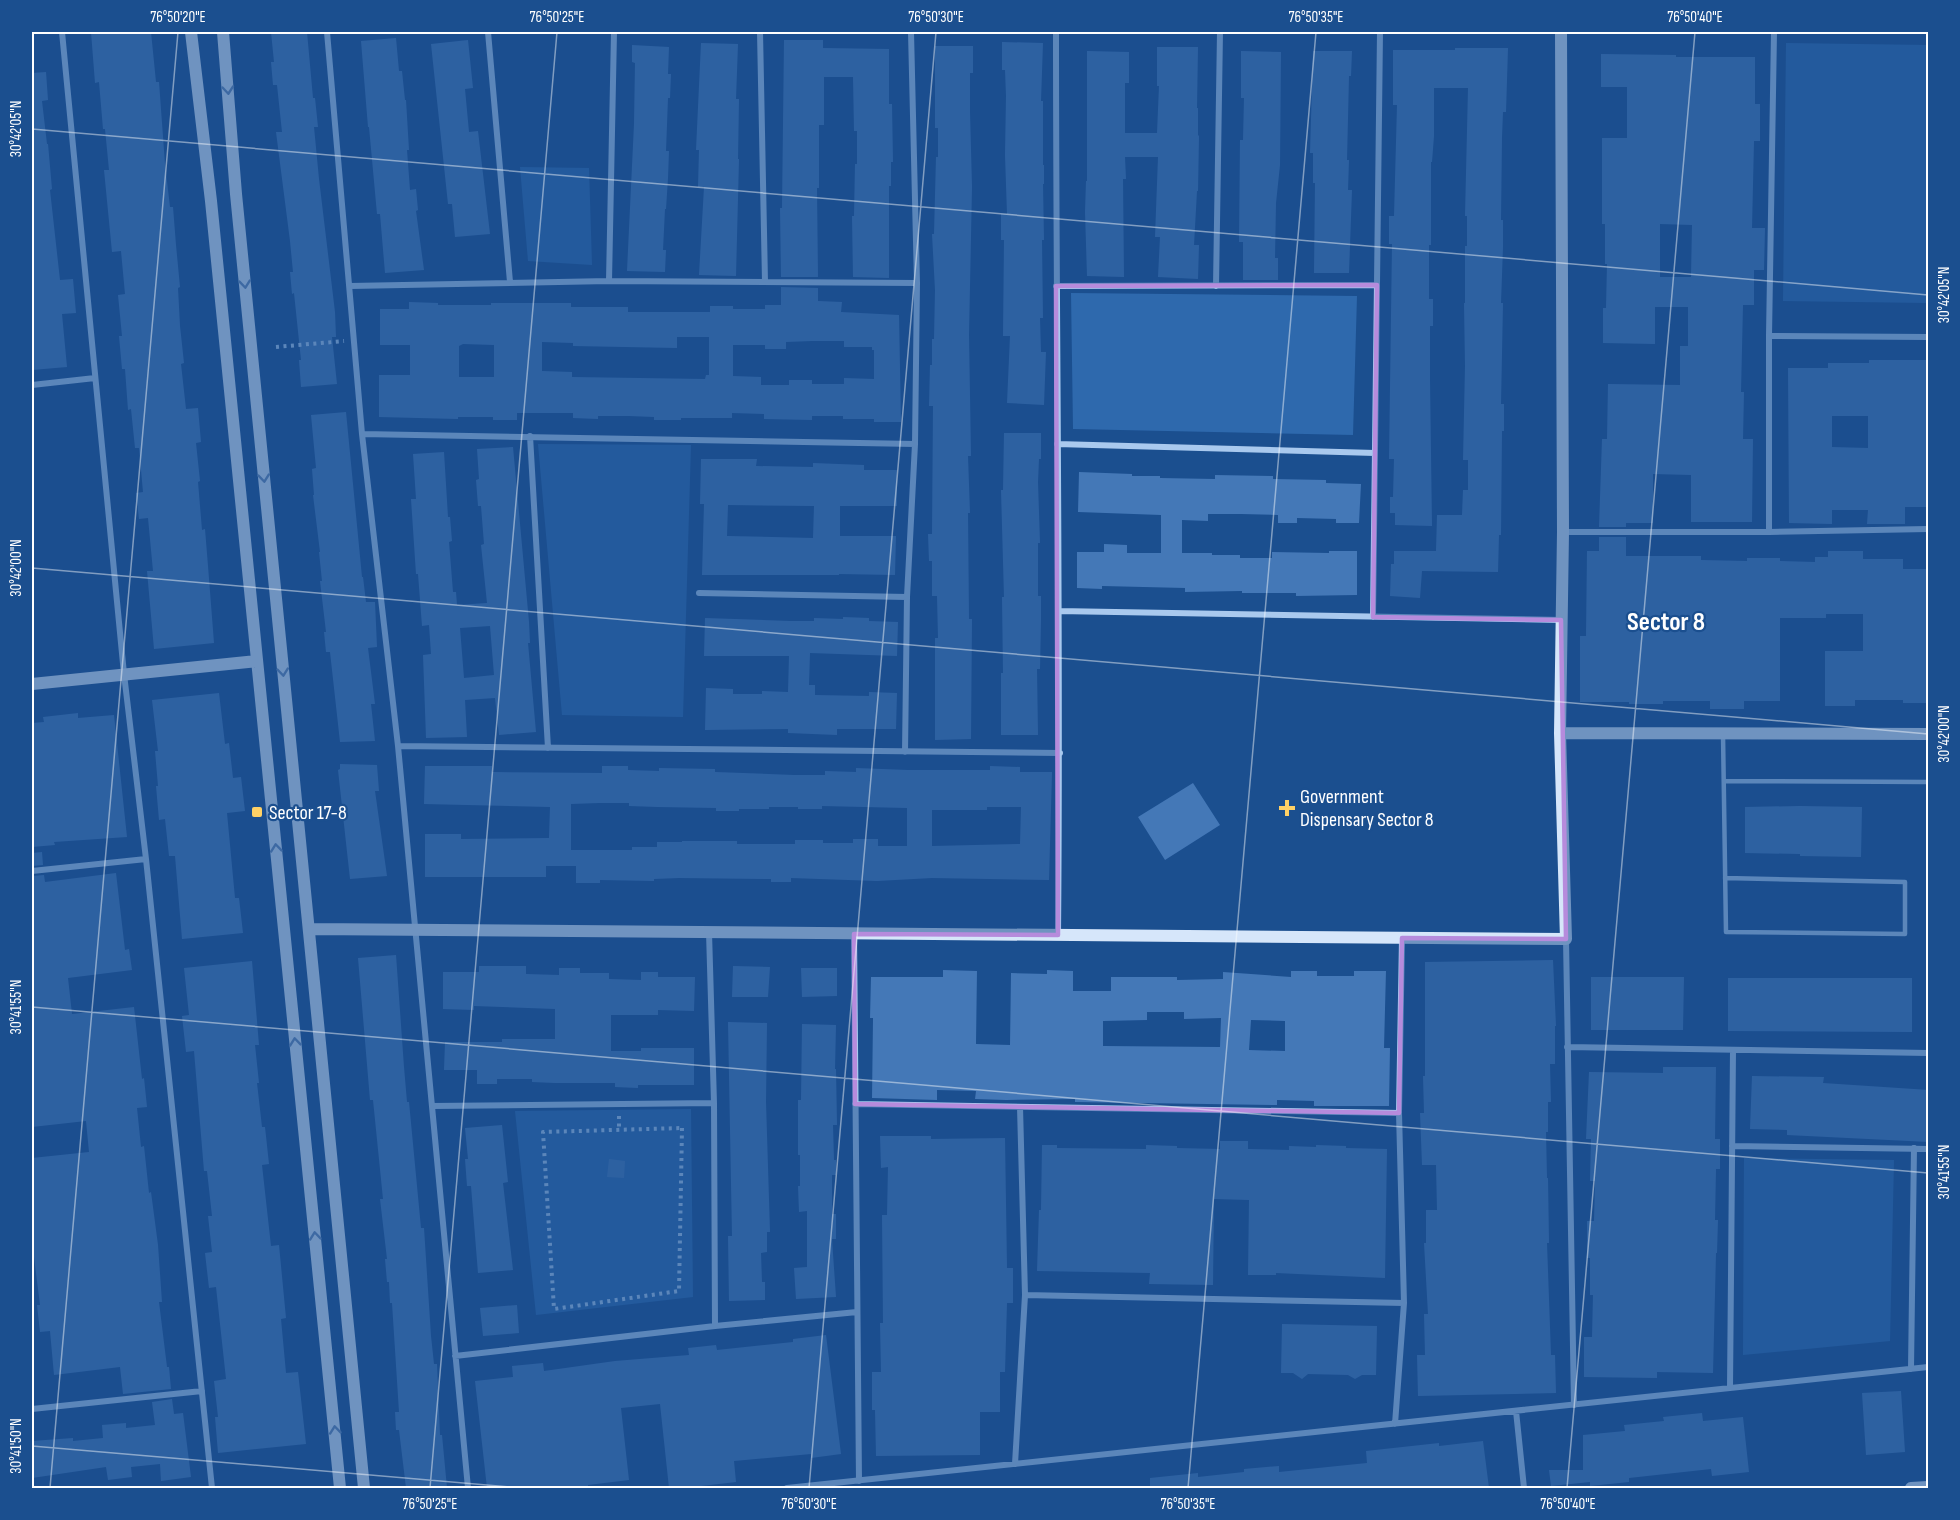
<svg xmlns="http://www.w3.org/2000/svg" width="1960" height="1520" viewBox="0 0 1960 1520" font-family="'Sofia Sans Condensed',sans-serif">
	<rect width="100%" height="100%" fill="#1b4f8f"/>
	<!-- green -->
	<path fill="#2e69ad" d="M1786,43L1928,45V303L1783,301Z
		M520,167L589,168L592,265L528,261Z
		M1071,293L1357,296L1353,435L1073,429Z
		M538,444L691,445L683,717L562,715Z
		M691,1109L693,1297L536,1315L515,1111Z
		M1744,1158L1894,1160L1890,1341L1743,1355Z"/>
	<!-- building -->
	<path fill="#4478b7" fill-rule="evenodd" d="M91,32H151L156,82H159L165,164L170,207H173L176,245L180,287L178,288L180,326L184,363L181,364L186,409L198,408L201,442L196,443L200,481L198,482L202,530L205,529L208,566L214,643L154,649L147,571H153L148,518L139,519L136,493L143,492L139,448H135L131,409L128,410L125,369H122L119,336H122L118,295L125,294L121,251L112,252L104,170H109L105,129H103L99,82L95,83Z
		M271,32H307L313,98H315L318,127H314L319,179L335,312L336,337H332L337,384L301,387L299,360H301L294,293L292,294L290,272H293L290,241L276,132H282L277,85H273L271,62H274Z
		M396,38L399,71H402L405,100H406L409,150H407L410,190L416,189L418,210L416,211L424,270L385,273L380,214H377L369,127H368L361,41Z
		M468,40L473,88L465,89L469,132L478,131L490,234L455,237L452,204H448L431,44Z
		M784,40H823V48L889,49V104H892L893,162H891V186H889V278L853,277L852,216H854L855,164H857V131H854L853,77H824V125H819V188H817L818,277H781L780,208H782Z
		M1002,42L1043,43L1041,101H1043V165H1044V184H1043L1044,240H1042L1043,318H1040L1041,352H1046L1044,405L1007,403L1010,336H1003L1004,240H1001V214H1007L1005,155L1006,96L1005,70H1002Z
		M701,43L738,44L736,99H739L738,159H739L736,276L699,275L704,187H698L699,150H696Z
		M632,45L669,47L668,74H671L670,98H668L666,151H669L668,178L666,209H665L663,250H666L665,272L627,271L634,124L635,63L632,62Z
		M935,46H973V73H970V112L972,187L969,335L971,456H968L970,513H968L969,619H972L971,739L935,740V638H938L937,596H932V561H929L928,534H932L933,406H929L930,365H932V339H934L935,290L932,234H934L936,157H938V128H935Z
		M1157,47H1198L1197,108H1198V135L1199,136L1198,191H1197L1194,245H1199L1198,279L1158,277L1160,237H1155L1158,157H1125L1126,179H1123L1124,277L1087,276L1085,212L1086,181H1087V51L1129,52V83H1125V133H1157L1159,86H1157Z
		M1455,48H1508L1506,112H1503L1502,137L1501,220H1503V247L1501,303H1503L1501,404H1504V431H1502L1501,535H1499L1498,572L1422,571L1420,598L1390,596L1391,564H1394V551H1436L1437,515H1462L1463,490H1468V460H1463L1465,366L1464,303H1465V246H1467V216H1465L1468,88H1434V136L1432,162H1431V245H1429V299H1433V326H1430V380L1432,526L1395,525V513H1390V497H1393L1394,459H1389L1392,244H1389V216H1394L1397,105H1393V50H1455Z
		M1241,51L1281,52L1280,165L1276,203L1275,258H1278V280H1243V242H1239L1240,140H1243L1244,98H1241Z
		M1313,51H1352L1351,76H1349L1347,160H1349L1348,190H1352L1349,273H1314L1315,183H1313V153H1310Z
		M1601,54L1676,55V57H1755V104H1760V141H1754L1752,228H1765L1764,270H1754V305H1743L1741,392H1744L1743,439H1753L1752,522H1691V475L1653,474V523H1626V527H1599L1602,439H1607L1608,384L1680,385V346H1688V307H1655V344L1603,343V308H1606L1607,264H1605V224H1602V138H1627V87H1601ZM1660,224L1692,225L1691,277H1660Z
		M46,72L48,100L42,101L47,144H48L52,189L50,190L60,280L73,279L76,313L62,314L67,367L32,370V73Z
		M781,287L818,288V301L842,302L841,312L899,315L901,422H874V419H843V416H812V420L764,419V414L732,413V418H681V420H654V417L629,416H598V419L573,418V413H517V420H493V417H458V419L379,417V375H410V345H380V309H409V302L438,303V305H491V303H571V307H628V312H710V306H733V309H765V305H781ZM677,337H709V375H706L705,379L572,377V372L542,371V342L573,343V346L677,348ZM812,341H844V347H872V350H874V379L844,378V384H812V380H789V385H761V377L733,376V345H765V349H786V342ZM463,344L494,345V377H459V346Z
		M1869,360H1929V507H1905V524H1867L1868,510H1832V524L1789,523L1788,368H1828V363H1869ZM1832,416H1868V448L1832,447Z
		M346,412L362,577H363L366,602H375L377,647L368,648L375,704H371L375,741L340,742L330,652H326L324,632H326L320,581H322L319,552H320L313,495H314L312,469L316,468L311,415Z
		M1004,433H1041V459H1039L1038,482L1040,543H1038V596H1041V620L1040,669H1037L1038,735H1001V673H1003L1002,597H1004L1001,490H1003Z
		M513,447L529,622L530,643H528L536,732L499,735L495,698L465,700L467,737L426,738L423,655L431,654L429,625L422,626L418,574H416L411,499H416L413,454L444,452L448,517H450L452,541L449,542L453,592H456L457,605L487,603L481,545L484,544L481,506H478L476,480L479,479L477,449ZM490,626L494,675L464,678L460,628Z
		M701,459H757L756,466L813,467V463L864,465V470H897V506H840V536H896L895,575L839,574V575H702L704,504H700ZM728,505L814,506L813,538L727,536Z
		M1079,472L1132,474V476H1160V478L1215,479V475L1273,476V479L1326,480V483L1361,484L1359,523H1336V519L1297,518V523H1278V515L1241,514H1208V521L1182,520V553H1212V555H1240V558H1272V552L1329,553V551H1357V595L1296,596V593H1242V591L1185,592V588L1102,586V589L1077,588V552H1104V544L1127,545V553H1161V515L1078,512Z
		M1599,537H1626V556H1701V560L1747,561V558H1780V561L1815,562V557H1828V551H1863V559H1903V569H1929V703H1903V700H1855V706H1825V651H1863V614H1826V618H1780V701H1744V709H1710V701H1663V704H1629V702H1580V636H1586L1587,551H1599Z
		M843,617L869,618V621L898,622L897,656L810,653L809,685H815V695L869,696V692L897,693L896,729H837V735L788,733V729L705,730L706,688L733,689V694H762V691L788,692L789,656H704L705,618L790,621H814V618L843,619Z
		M219,693L225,744L229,743L233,778L241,777L245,811L227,813L235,898H239L243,933L182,939L175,856H169L165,819L159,820L156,786H158L155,751H158L152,700Z
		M78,713V718L114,715L127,837L54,842L55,845L32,847V723L44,722L43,717Z
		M340,764L377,765L379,791H375L387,876L350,879L338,770L340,769Z
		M425,766H492V772L602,773V766H628V770L659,771V768L715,769V772L794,775H825V771L856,772V768L908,770H990V766L1020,767V772H1052L1049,880L932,878L877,881L791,878V882H771V879L679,878L654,879V881L600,880V883H576V866H546V877H425V834H461V839L549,838L550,807L424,804ZM599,803H629V806L658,807L716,808V811H739V809H769V807H798V809H822V806L907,808V846H878V839H853V843H823V840H795V844H737V841H682V842H657V847H632V850H571V804ZM987,807H1021L1020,844L932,846V810H987Z
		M1193,783L1220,825L1165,860L1138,817Z
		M1800,806L1862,807L1861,857L1800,856V854L1745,853V807Z
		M42,852L43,865L32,866V853Z
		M116,873L125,950L129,949L132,970L68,978L72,1014L134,1007L142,1079L144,1078L147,1107L137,1108L141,1147L144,1146L149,1193L151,1192L158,1245L162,1302H159L167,1367H169L171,1389L123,1394L120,1367L54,1375L50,1331L40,1332L37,1305H40L34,1257H32V1158L89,1152L86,1121L32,1127V876L44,875L45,882Z
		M396,955L404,1067L407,1102H409L421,1228H424L431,1336L434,1364H437L440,1435H442L447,1488H406L399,1430H396L395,1412H399L392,1303H390L389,1282H387L385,1259H387L380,1199H383L373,1100H370L358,958Z
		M1553,960L1556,1026H1555V1064H1550L1551,1102H1548V1132H1546L1547,1178H1548L1549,1243H1547L1551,1355H1555L1556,1393L1418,1396L1417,1355H1425L1424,1314H1428L1424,1243H1426V1210H1437L1436,1165H1422L1420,1113H1424L1423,1076H1425V962Z
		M252,961L259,1045H255L259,1083H257L262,1127H265L269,1164L262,1165L271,1246L279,1245L286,1318L281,1319L286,1373L298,1372L306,1444L218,1453L215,1417H218L214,1381L226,1379L216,1287L209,1288L205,1253L212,1252L208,1216H212L207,1171H204L194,1051L186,1052L182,1016L189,1015L184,968Z
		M479,966H526V974L559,975V968H580V973H609V979L641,980V972H658V977H695L694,1011L658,1010V1015H611V1051H641V1048H694V1085H638V1088L615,1087V1083H555L532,1082V1079H497V1084H477V1070H444L445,1042H502V1039H555V1009L474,1006V1010L443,1009V972H479Z
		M733,966L770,967L768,997H732Z
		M801,968H837V996L802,997Z
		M943,970L977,971L976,1044L1010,1045L1011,973L1047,974V970L1073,971V991H1111V977H1177V980L1223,979V972L1291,977V971H1317V976H1354V971H1386L1384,1048H1390L1389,1106H1314V1101L1277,1100V1105L1075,1102V1099L1006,1100L975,1099L976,1091L937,1090V1100L872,1098L873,1018H870L871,977H943ZM1147,1012H1184V1019L1221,1018L1220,1047L1103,1046V1021L1147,1020ZM1251,1020L1285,1021V1051L1249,1050Z
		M1591,977H1684L1683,1030H1591Z
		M1728,978H1912V1032L1728,1031Z
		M728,1022L767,1023L766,1102L770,1232H767V1252L761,1253L762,1282H765V1300L729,1301L728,1236H732Z
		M802,1024L836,1025L835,1069H836L837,1125H833L834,1160H836V1175H832V1214H836V1239H832L836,1297L796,1299L794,1268L807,1267V1211L799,1212L798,1186H800V1155H798V1100H801Z
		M1663,1067H1716L1715,1139H1720V1169H1716L1715,1220H1718L1717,1253H1716L1713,1373L1657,1372V1378L1584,1377V1337H1592L1593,1295H1590V1258H1587V1221H1594L1595,1181H1590L1591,1139H1586L1589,1072L1663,1073Z
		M1752,1076L1824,1077L1823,1083L1929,1090V1142L1787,1135V1130L1750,1129Z
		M502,1125L508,1182L503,1183L513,1270L478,1273L471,1186H467L465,1159H468L465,1128Z
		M880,1136H931V1139L1005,1138L1007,1268H1013V1303H1007L1005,1372H1000V1412H980V1455L876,1456L875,1410H872V1372H881L880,1323H883L882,1215H887L888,1167L881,1168Z
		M1220,1141H1248V1149L1289,1150V1146L1316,1147V1145L1346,1146V1148L1387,1149L1385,1278L1276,1273V1275H1248L1249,1200L1214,1199L1213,1285L1149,1284L1150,1273L1037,1271L1039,1210H1041L1042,1145H1057V1148L1146,1149V1145L1177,1146V1148L1220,1149Z
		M609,1159L625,1161L624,1178L607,1177Z
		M517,1305L519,1333L483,1336L480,1308Z
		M1282,1324L1377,1326L1376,1375H1362L1355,1379L1348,1375L1308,1374L1302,1379L1293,1373H1281Z
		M826,1335L841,1454L811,1458V1454L734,1461L736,1482L684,1488H669L660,1404L621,1408L629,1480L588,1485V1488H487L475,1381L513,1377L512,1366L543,1363L544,1371L615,1361L689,1355L688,1348L716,1345L717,1350L793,1342V1339Z
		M1901,1391L1905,1452L1866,1455L1862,1393Z
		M172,1399L174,1414L183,1413L191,1477L161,1481L160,1464L131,1467L132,1477L108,1480L106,1467L32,1478V1441L73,1438V1441L103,1438L102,1425L126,1423V1428L155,1425L152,1402Z
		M1702,1413L1703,1421L1743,1417L1749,1472L1712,1476L1711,1469L1629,1478V1482L1590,1486V1482L1551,1486L1549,1470H1583V1435L1625,1431L1624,1425L1664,1421L1663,1417Z
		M1483,1441L1489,1488H1150V1478L1198,1473V1477L1244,1472V1469L1279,1466V1472L1367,1463L1366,1451L1439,1443V1446Z"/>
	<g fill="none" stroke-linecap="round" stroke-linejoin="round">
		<!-- path -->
		<path stroke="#a9c9ee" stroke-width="4" stroke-dasharray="3 4.5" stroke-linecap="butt" d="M276,347L344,341
			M619,1116V1130
			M682,1128L679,1291L554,1309L543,1132Z"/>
		<!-- lane -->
		<path stroke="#a9c9ee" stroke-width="4.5" d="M1723,734L1726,932L1905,934V882L1725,878
			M1724,781L1928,782"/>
		<!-- street -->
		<path stroke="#a9c9ee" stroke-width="6" d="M62,32L124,674L146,859L212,1488
			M327,32L362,434L398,746L468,1488
			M488,32L510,282
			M760,32L765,282
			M1056,32C1056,333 1061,634 1058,935
			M609,281L614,32
			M350,286L609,281L917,283
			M1056,286L1377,285
			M1216,286L1220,32
			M1769,336L1928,337
			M32,385L95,378
			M362,434L915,444
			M530,436L548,748
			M1057,444L1375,453
			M1563,532H1769L1928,529
			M1769,532V336L1774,32
			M699,593L907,597
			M1058,611L1561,620
			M1373,617L1380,32
			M398,746L1060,753
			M905,752L907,597L915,444L917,283L911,32
			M32,871L146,859
			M709,932L714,1103L715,1326
			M854,934L859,1481
			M1566,939L1574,1405
			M1567,1047L1928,1053
			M855,1104L1399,1113
			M432,1106L714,1103
			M1732,1146L1928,1149
			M1025,1295L1404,1303
			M455,1356L715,1326L857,1312
			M1911,1369L1914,1148
			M1730,1388L1733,1050
			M32,1409L202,1391
			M1516,1411L1524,1488
			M1395,1424L1404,1303L1399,1113L1402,938
			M1015,1464L1025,1295L1020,1107
			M787,1488L1928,1367"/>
		<!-- secondary -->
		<path stroke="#d6e6fa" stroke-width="12" d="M191,32L211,201L340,1488
			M223,32L236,194L364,1488
			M32,684L257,661
			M1560,733L1928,734
			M309,929L1566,939L1560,733L1563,532L1561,32
			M1911,1488L1928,1487"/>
	</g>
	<!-- one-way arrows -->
	<defs><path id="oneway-chevron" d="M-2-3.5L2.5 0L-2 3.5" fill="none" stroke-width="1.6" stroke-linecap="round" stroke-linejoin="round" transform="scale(1.5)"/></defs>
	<g stroke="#668bba">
		<use href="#oneway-chevron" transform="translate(228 90) rotate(85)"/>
		<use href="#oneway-chevron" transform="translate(245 284) rotate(84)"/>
		<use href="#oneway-chevron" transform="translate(264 478) rotate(84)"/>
		<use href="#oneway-chevron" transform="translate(283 672) rotate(84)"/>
		<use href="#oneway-chevron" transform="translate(276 848) rotate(-96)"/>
		<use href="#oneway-chevron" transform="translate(295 1042) rotate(-96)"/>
		<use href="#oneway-chevron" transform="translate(315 1236) rotate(-96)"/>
		<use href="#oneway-chevron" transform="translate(335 1430) rotate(-96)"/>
	</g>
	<!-- marked area -->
	<path d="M0 0H1960V1520H0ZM1377,285L1373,617L1561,620L1566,939L1402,938L1399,1113L855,1104L854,934L1058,935L1056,286Z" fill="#1b4f8f" fill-opacity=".55" fill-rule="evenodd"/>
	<path fill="none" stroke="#b68bdc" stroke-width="4.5" stroke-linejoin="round" d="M1377,285L1373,617L1561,620L1566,939L1402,938L1399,1113L855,1104L854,934L1058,935L1056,286Z"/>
	<!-- ticks -->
	<path fill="none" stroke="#fff" stroke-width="1.5" stroke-opacity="0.45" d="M32,129L1928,295M32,568L1928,734M32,1007L1928,1173M32,1446L523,1488M50,1488L178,32M430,1488L557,32M809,1488L936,32M1188,1488L1316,32M1567,1488L1695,32"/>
	<!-- markers -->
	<g fill="#ffd166" stroke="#1b4f8f" stroke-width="2">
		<path d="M1284 799h6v6h6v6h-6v6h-6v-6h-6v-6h6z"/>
		<rect x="251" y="806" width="12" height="12" rx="3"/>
	</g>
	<g text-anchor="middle" stroke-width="4.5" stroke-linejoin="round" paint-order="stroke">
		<!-- poi labels -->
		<g font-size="20" fill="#fff" stroke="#1b4f8f" text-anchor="start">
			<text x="1300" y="803">Government<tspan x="1300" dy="23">Dispensary Sector 8</tspan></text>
			<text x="269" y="819">Sector 17-8</text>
		</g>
		<!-- district labels -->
		<g font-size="26" font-weight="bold" fill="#fff" stroke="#1b4f8f">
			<text x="1666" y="630">Sector 8</text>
		</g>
	</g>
	<!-- border -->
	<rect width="1960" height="1520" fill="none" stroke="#1b4f8f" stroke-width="66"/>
	<rect x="33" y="33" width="1894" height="1454" fill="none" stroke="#fff" stroke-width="2"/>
	<g font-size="15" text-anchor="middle" fill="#fff">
		<text x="178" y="22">76°50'20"E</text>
		<text x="557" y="22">76°50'25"E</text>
		<text x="936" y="22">76°50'30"E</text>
		<text x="1316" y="22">76°50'35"E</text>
		<text x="1695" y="22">76°50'40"E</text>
		<text transform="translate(16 129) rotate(-90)" y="5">30°42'05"N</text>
		<text transform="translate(1944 295) rotate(-90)" y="5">30°42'05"N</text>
		<text transform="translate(16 568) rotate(-90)" y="5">30°42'00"N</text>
		<text transform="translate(1944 734) rotate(-90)" y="5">30°42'00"N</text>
		<text transform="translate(16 1007) rotate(-90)" y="5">30°41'55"N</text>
		<text transform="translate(1944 1172) rotate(-90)" y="5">30°41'55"N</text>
		<text transform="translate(16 1446) rotate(-90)" y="5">30°41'50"N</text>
		<text x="430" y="1509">76°50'25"E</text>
		<text x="809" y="1509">76°50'30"E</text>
		<text x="1188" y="1509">76°50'35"E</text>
		<text x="1568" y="1509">76°50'40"E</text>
	</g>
</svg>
